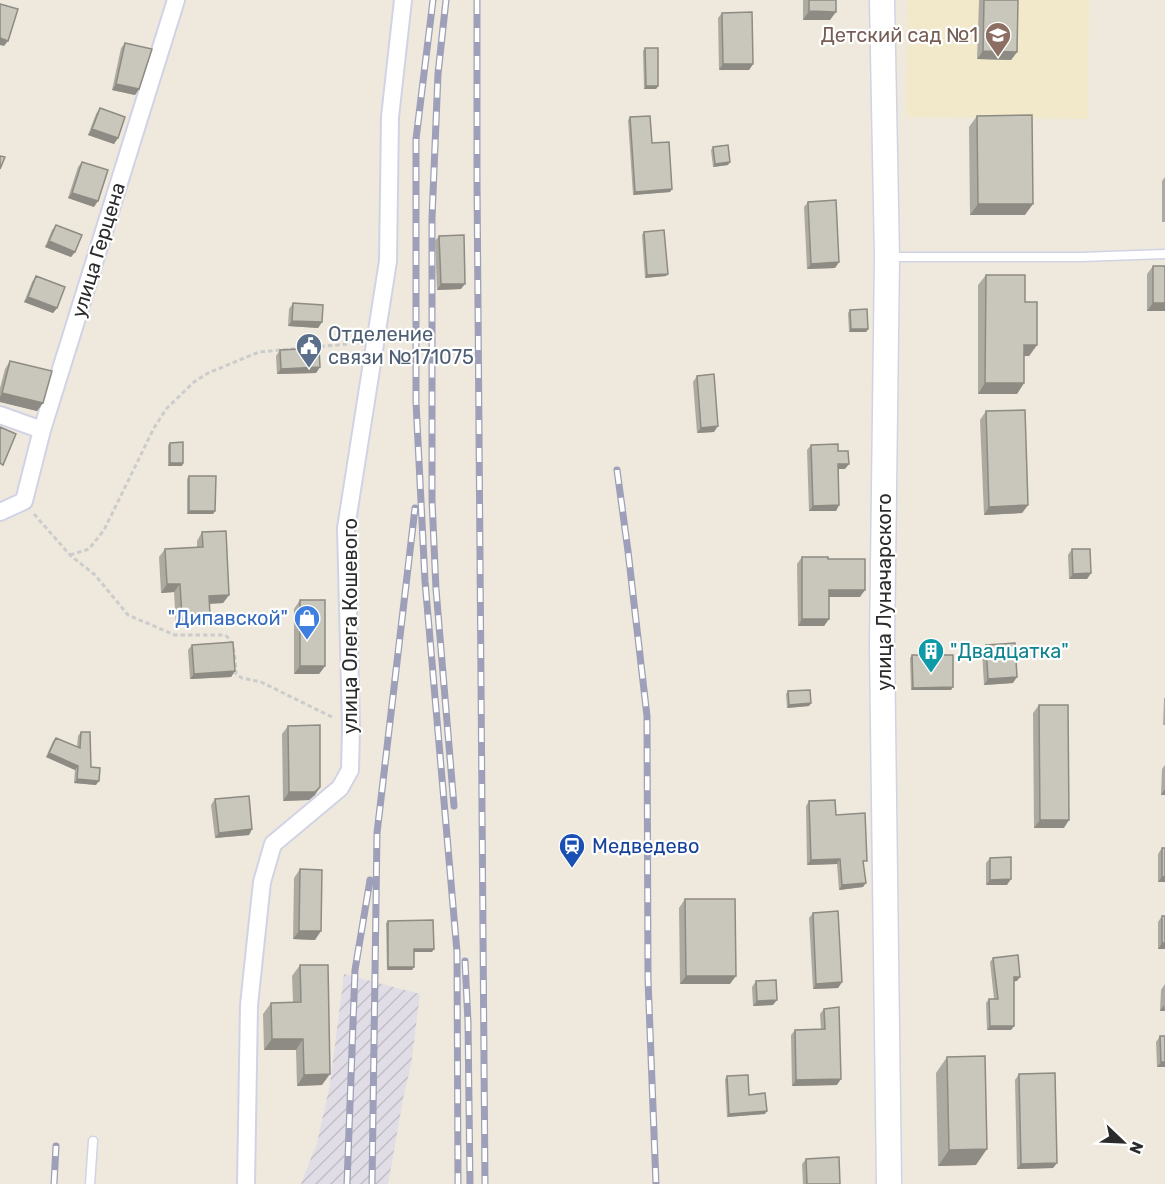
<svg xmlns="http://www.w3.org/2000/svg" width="1165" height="1184" viewBox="0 0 1165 1184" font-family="Rubik,sans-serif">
	<defs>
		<pattern id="industrial-furrows" width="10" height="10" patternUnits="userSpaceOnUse" patternTransform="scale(1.5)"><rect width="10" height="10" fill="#e1dde6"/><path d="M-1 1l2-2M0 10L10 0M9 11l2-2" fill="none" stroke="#c1bec5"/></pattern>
	</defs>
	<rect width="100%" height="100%" fill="#eee9dc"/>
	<!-- industrial -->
	<path fill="url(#industrial-furrows)" d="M344,974L420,994L411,1065L404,1094L388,1184H301L317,1143L330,1084Z"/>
	<!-- education -->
	<path fill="#f2e9ca" d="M908,0H1089L1088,119L906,117Z"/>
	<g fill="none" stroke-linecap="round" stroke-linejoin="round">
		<!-- lane casing -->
		<g stroke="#d1d3e5" stroke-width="11">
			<path id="lane" d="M890,257H1081L1165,254
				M90,1184L93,1141"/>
		</g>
		<!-- street casing -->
		<g stroke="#d1d3e5" stroke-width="20">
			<path id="street" d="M0,415L42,430
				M0,512L24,501L42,430L176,0
				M246,1184L249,1005L262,882L273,844L340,788L350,770L351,727L346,528L388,261L390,117L403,0"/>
		</g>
		<!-- secondary casing -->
		<g stroke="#d1d3e5" stroke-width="27">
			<path id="secondary" d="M882,0L887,257L882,645L889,1184"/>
		</g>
		<!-- path -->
		<path stroke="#ccc" stroke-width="3" stroke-dasharray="4.5 3" stroke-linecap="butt" d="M34,514L70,555L95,575L128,615L175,635H225C236,643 235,661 236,674L242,678L261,682L334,718
			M70,555L89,549L104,530L154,428L166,409L194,382L208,373L259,352L359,343"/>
		<!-- lane -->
		<use href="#lane" stroke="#fff" stroke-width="8"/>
		<!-- street -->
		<use href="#street" stroke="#fff" stroke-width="16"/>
		<!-- secondary -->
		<use href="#secondary" stroke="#fff" stroke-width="24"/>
		<!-- rail casing -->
		<g stroke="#9e9fb8" stroke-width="7">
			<path id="rail" d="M433,0L416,139V402L425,581L457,952L458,1184
				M446,0L438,74L432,218V500L436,589L454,806
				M477,0V181L485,1184
				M617,470L628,551L647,716L648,979L656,1184
				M465,961L468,1022L470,1184
				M54,1184L56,1146
				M347,1184L355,970L370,880
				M372,1184L377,833L415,508"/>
		</g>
		<!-- rail -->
		<use href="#rail" stroke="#fff" stroke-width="4.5" stroke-dasharray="14" stroke-linecap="butt"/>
	</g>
	<!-- wall -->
	<path fill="#adaba1" d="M803,0H836L830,20H803Z
		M979,0H1018L1017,52L1011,60L977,59Z
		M722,13L753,64L749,70H719L718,18Z
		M125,43L139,89L135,95L112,90L121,48Z
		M645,48L658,86L656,89H644L643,51Z
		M100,108L118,138L114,144L88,135L96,114Z
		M977,116L1025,215H970L969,127Z
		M630,117L652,143L672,189L670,192L633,195L628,120Z
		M713,147L728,165L713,167L711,150Z
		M82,162L94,207L68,198L78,167Z
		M1165,177V222H1162V181Z
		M808,202L839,262L835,268L807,269L804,207Z
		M56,225L75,252L71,257L45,247L52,230Z
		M644,232L668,274L666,276L645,278L642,235Z
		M439,236L461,289L437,290L435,241Z
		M1153,266L1165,311H1147V274Z
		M986,275L1025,302L1037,345L1029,356H1024V383L1017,394H978V285Z
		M36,276L57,308L53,313L24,302L32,282Z
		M293,303L322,322L318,328L288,326L289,309Z
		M850,310L868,329L866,332H849L848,313Z
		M280,350L320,367L316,373L277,374L276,356Z
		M10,361L43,403L37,411L0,402V388L5,369Z
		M697,376L714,432L697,433L693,382Z
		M986,411L1028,505L1022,513L984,515L980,420Z
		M170,443L183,463L182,466H168V445Z
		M811,445L838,451L845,469H839V505L836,511H809L807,450Z
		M189,476L215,511L213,514H187V479Z
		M202,532L229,595L223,603L209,604L204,624L176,625L174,592L161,593L159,557L165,549L197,547V541Z
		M1072,549L1091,573L1087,579H1069L1068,555Z
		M802,557L828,559L860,597H829V619L824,626H798L797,564Z
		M300,600L325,666L319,674H294V609Z
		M192,645L235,671L231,677L190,679L188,650Z
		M986,645L1013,683L984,685L982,651Z
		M912,655L953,687L951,690H911L910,658Z
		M788,691L811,703L809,706L787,708L786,694Z
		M1165,697V725H1163L1164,699Z
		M1039,705L1064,828H1034L1033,713Z
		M288,726L315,795L309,800L283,801L282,734Z
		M81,732L91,767L96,785L74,783L75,770L46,757L53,741L56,738L77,747L78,736Z
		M1165,765V795H1161L1162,769Z
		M215,799L252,829L249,835L215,838L211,805Z
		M809,801L836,815L864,865L863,887L839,890L837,864L807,865L806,806Z
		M1162,848L1165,882H1158V854Z
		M990,858L1007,885H986V863Z
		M300,869L315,940L293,939L294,878Z
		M685,899L730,984H680L679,908Z
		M813,913L842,982L838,988L813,989L809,918Z
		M1162,916H1165V949H1158V922Z
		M388,921L432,952H414V967L412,970H387L386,923Z
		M993,958L1017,981H1014V1026L1011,1030H987L986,1003L989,999H994L990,962Z
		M300,965L322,1085L297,1086L296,1050H264L263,1014L271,1003L293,1002L292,976Z
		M756,981L773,1005L753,1006L752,987Z
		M1165,984V1011H1160L1161,990Z
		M824,1009L837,1085L792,1086L791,1035L795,1030L821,1029L820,1014Z
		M1160,1036L1165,1067H1157L1156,1042Z
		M947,1057L976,1165L938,1166L936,1073Z
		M1019,1074L1057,1163L1053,1168L1017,1169L1015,1080Z
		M727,1076L765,1114L727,1117L725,1079Z
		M806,1159L840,1184H803L802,1164Z"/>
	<!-- shaded-wall -->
	<path fill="#8d8b83" d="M809,11L836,12L830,20H803Z
		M0,38L8,41L4,46L0,45Z
		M983,51L1017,52L1011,60L977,59Z
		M723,64H753L749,70H719Z
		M116,84L139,89L135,95L112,90Z
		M646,86H658L656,89H644Z
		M92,129L118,138L114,144L88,135Z
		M730,162L728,165L713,167L715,164Z
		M672,189L670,192L633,195L635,192Z
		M72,193L98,201L94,207L68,198Z
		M978,204H1033L1025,215H970Z
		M49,241L75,252L71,257L45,247Z
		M839,262L835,268L807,269L811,264Z
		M668,274L666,276L645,278L647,275Z
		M441,284H465L461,289L437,290Z
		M28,297L57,308L53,313L24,302Z
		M1153,303H1165V311H1147Z
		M292,321L322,322L318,328L288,326Z
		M851,329H868L866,332H849Z
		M1024,345H1037L1029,356H1017Z
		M320,367L316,373L277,374L281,369Z
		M985,383H1024L1017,394H978Z
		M2,393L43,403L37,411L0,402V397Z
		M718,426L714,432L697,433L701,428Z
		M170,463H183L182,466H168Z
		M838,464H849L845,469H834Z
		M839,505L836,511H809L813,506Z
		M1028,505L1022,513L984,515L989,507Z
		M189,511H215L213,514H187Z
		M1091,573L1087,579H1069L1073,574Z
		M167,584H180L174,592L161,593Z
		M829,590H865L860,597H824Z
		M229,595L223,603L203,604L209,596Z
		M210,615L204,624L176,625L182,617Z
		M802,619H829L824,626H798Z
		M300,666H325L319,674H294Z
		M235,671L231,677L190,679L194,674Z
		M1017,677L1013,683L984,685L988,679Z
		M953,687L951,690H911L913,688Z
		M811,703L809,706L787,708L789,705Z
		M49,753L78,766L75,770L46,757Z
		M77,779L99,781L96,785L74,783Z
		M320,787L315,795L309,800L283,801L289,792Z
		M1165,789V795H1161Z
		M1040,820H1069L1064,828H1034Z
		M252,829L249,835L215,838L219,833Z
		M840,859L837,864L807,865L811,860Z
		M1162,877H1165V882H1158Z
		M1011,879L1007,885H986L990,880Z
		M866,883L863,887L839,890L842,885Z
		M299,931H321L315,940L293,939Z
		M1162,943H1165V949H1158Z
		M414,949H434L432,952H412Z
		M388,967H414L412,970H387Z
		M686,976H736L730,984H680Z
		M1014,977H1020L1017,981L1011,982Z
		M842,982L838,988L813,989L816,984Z
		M777,1000L773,1005L753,1006L757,1001Z
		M1164,1005L1165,1011H1160Z
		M990,1026H1014L1011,1030H987Z
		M272,1039H303L296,1050H264Z
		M1161,1062H1165V1067H1157Z
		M330,1074L322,1085L297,1086L304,1075Z
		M841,1079L837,1085L792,1086L796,1080Z
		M767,1111L765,1114L727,1117L729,1114Z
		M987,1149L976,1165L938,1166L949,1150Z
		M1057,1163L1053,1168L1017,1169L1021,1164Z"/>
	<!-- building -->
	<path fill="#c9c7bb" stroke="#8d8b83" stroke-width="1.5" d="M809,0H836V12L809,11Z
		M984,0H1018L1017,52L983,51Z
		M0,4L18,9L8,41L0,38Z
		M752,12L753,64H723L722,13Z
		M125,43L152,49L139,89L116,84Z
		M645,48H658V86H646Z
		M100,108L125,117L118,138L92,129Z
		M1032,115L1033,204H978L977,116Z
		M650,116L652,143L669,142L672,189L635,192L630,117Z
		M728,145L730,162L715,164L713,147Z
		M0,156L5,157L0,169Z
		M82,162L108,170L98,201L72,193Z
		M836,200L839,262L811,264L808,202Z
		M56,225L82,235L75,252L49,241Z
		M664,230L668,274L647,275L644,232Z
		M464,235L465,284H441L439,236Z
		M1153,266H1165V303H1153Z
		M986,275H1025V302H1037V345H1024V383H985Z
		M36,276L65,287L57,308L28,297Z
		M293,303L323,305L322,322L292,321Z
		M867,309L868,329H851L850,310Z
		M319,348L320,367L281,369L280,350Z
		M10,361L52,371L43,403L2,393Z
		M714,374L718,426L701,428L697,376Z
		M1025,410L1028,505L989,507L986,411Z
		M0,427L16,434L3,465L0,463Z
		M183,442V463H170V443Z
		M838,444V451H848L849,464H838L839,505L813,506L811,445Z
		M189,476H216L215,511H189Z
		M226,531L229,595L209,596L210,615L182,617L180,584H167L165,549L203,547L202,532Z
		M1072,549H1090L1091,573L1073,574Z
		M802,557H828V559H865V590H829V619H802Z
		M300,600H325V666H300Z
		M233,642L235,671L194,674L192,645Z
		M1015,643L1017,677L988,679L986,645Z
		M912,655H953V687L913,688Z
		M810,690L811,703L789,705L788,691Z
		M1039,705H1068L1069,820H1040Z
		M320,725V787L315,792H289L288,726Z
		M81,732H90L91,767L100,768L99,781L77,779L78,766L49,753L56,738L80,748Z
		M249,796L252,829L219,833L215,799Z
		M835,800L836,815L865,813L867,861H863L866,883L842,885L840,859L811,860L809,801Z
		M1162,848H1165V877H1162Z
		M1011,857V879L990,880V858Z
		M300,869L322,870L321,931H299Z
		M685,899H735L736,976H686Z
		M838,911L842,982L816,984L813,913Z
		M1162,916H1165V943H1162Z
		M433,920L434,949H414V967H388V921Z
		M1018,955L1020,977H1014V1026H990L989,999H998L993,958Z
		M300,965H328L330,1074L304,1075L303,1039H272L271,1003L301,1002Z
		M776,980L777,1000L757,1001L756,981Z
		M839,1007L841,1079L796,1080L795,1030L825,1029L824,1009Z
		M1160,1036H1165V1062H1161Z
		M985,1056L987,1149L949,1150L947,1057Z
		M1055,1073L1057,1163L1021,1164L1019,1074Z
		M748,1075L749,1095L765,1093L767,1111L729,1114L727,1076Z
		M839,1157L840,1184H807L806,1159Z"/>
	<!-- icons -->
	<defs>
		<g id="school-pin" transform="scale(1.35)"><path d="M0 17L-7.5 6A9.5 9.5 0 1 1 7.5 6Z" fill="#8d6e63" stroke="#fff"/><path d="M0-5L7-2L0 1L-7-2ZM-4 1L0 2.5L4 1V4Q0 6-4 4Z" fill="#fff"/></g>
		<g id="civic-pin" transform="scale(1.35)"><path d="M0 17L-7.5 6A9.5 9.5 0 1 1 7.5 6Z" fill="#5c6f8a" stroke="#fff"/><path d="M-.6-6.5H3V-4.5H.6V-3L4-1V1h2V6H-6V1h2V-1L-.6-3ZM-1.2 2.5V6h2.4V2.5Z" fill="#fff"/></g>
		<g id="shop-pin" transform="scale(1.35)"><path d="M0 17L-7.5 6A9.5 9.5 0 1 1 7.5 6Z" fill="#3f7fe0" stroke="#fff"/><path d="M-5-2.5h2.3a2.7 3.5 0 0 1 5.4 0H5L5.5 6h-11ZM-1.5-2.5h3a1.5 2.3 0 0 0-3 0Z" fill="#fff"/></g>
		<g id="building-pin" transform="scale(1.35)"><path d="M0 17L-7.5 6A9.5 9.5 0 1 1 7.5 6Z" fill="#0f9aa8" stroke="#fff"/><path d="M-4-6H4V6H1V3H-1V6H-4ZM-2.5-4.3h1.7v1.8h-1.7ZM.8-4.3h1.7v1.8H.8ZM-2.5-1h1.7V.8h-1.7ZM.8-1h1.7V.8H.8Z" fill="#fff"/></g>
		<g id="station-pin" transform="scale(1.35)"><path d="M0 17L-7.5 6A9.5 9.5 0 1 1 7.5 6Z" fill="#1a4fb4" stroke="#fff"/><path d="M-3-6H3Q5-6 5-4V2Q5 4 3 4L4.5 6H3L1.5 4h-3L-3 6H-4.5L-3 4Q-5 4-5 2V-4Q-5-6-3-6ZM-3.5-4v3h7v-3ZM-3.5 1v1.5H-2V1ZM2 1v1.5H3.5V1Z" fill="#fff"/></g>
	</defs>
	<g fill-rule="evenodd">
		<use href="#school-pin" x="998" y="35"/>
		<use href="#civic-pin" x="309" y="346"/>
		<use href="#shop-pin" x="307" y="618"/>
		<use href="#building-pin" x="931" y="651"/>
		<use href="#station-pin" x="572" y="846"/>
	</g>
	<g text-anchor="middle" stroke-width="4.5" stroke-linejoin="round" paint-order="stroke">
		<!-- education labels -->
		<g font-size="20" fill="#785e54" stroke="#fff" text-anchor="end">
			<text x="978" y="42">Детский сад №1</text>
		</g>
		<!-- street labels -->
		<g font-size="20" fill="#2b2b2b" stroke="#fff">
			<text transform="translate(98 250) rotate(-73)" y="7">улица Герцена</text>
			<text transform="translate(884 592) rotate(-90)" y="7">улица Луначарского</text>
			<text transform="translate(350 626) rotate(-90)" y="7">улица Олега Кошевого</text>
		</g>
		<!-- service labels -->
		<g font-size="20" fill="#4e5e75" stroke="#fff" text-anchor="start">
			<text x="328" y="341">Отделение<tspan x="328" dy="23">связи №171075</tspan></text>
		</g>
		<!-- shop labels -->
		<g font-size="20" fill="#366cbe" stroke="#fff" text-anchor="end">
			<text x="288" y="625">"Дипавской"</text>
		</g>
		<!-- culture labels -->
		<g font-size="20" fill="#0d838f" stroke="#fff" text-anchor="start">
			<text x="950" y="658">"Двадцатка"</text>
		</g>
		<!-- transit labels -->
		<g font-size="20" fill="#164399" stroke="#fff" text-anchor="start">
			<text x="592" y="853">Медведево</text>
		</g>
	</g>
	<!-- north arrow -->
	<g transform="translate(1123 1142) rotate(113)" stroke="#ffffff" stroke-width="4.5" paint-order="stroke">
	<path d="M0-4.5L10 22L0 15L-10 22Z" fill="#2b2b2b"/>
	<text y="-9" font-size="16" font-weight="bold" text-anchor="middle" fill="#2b2b2b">N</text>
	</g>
</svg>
